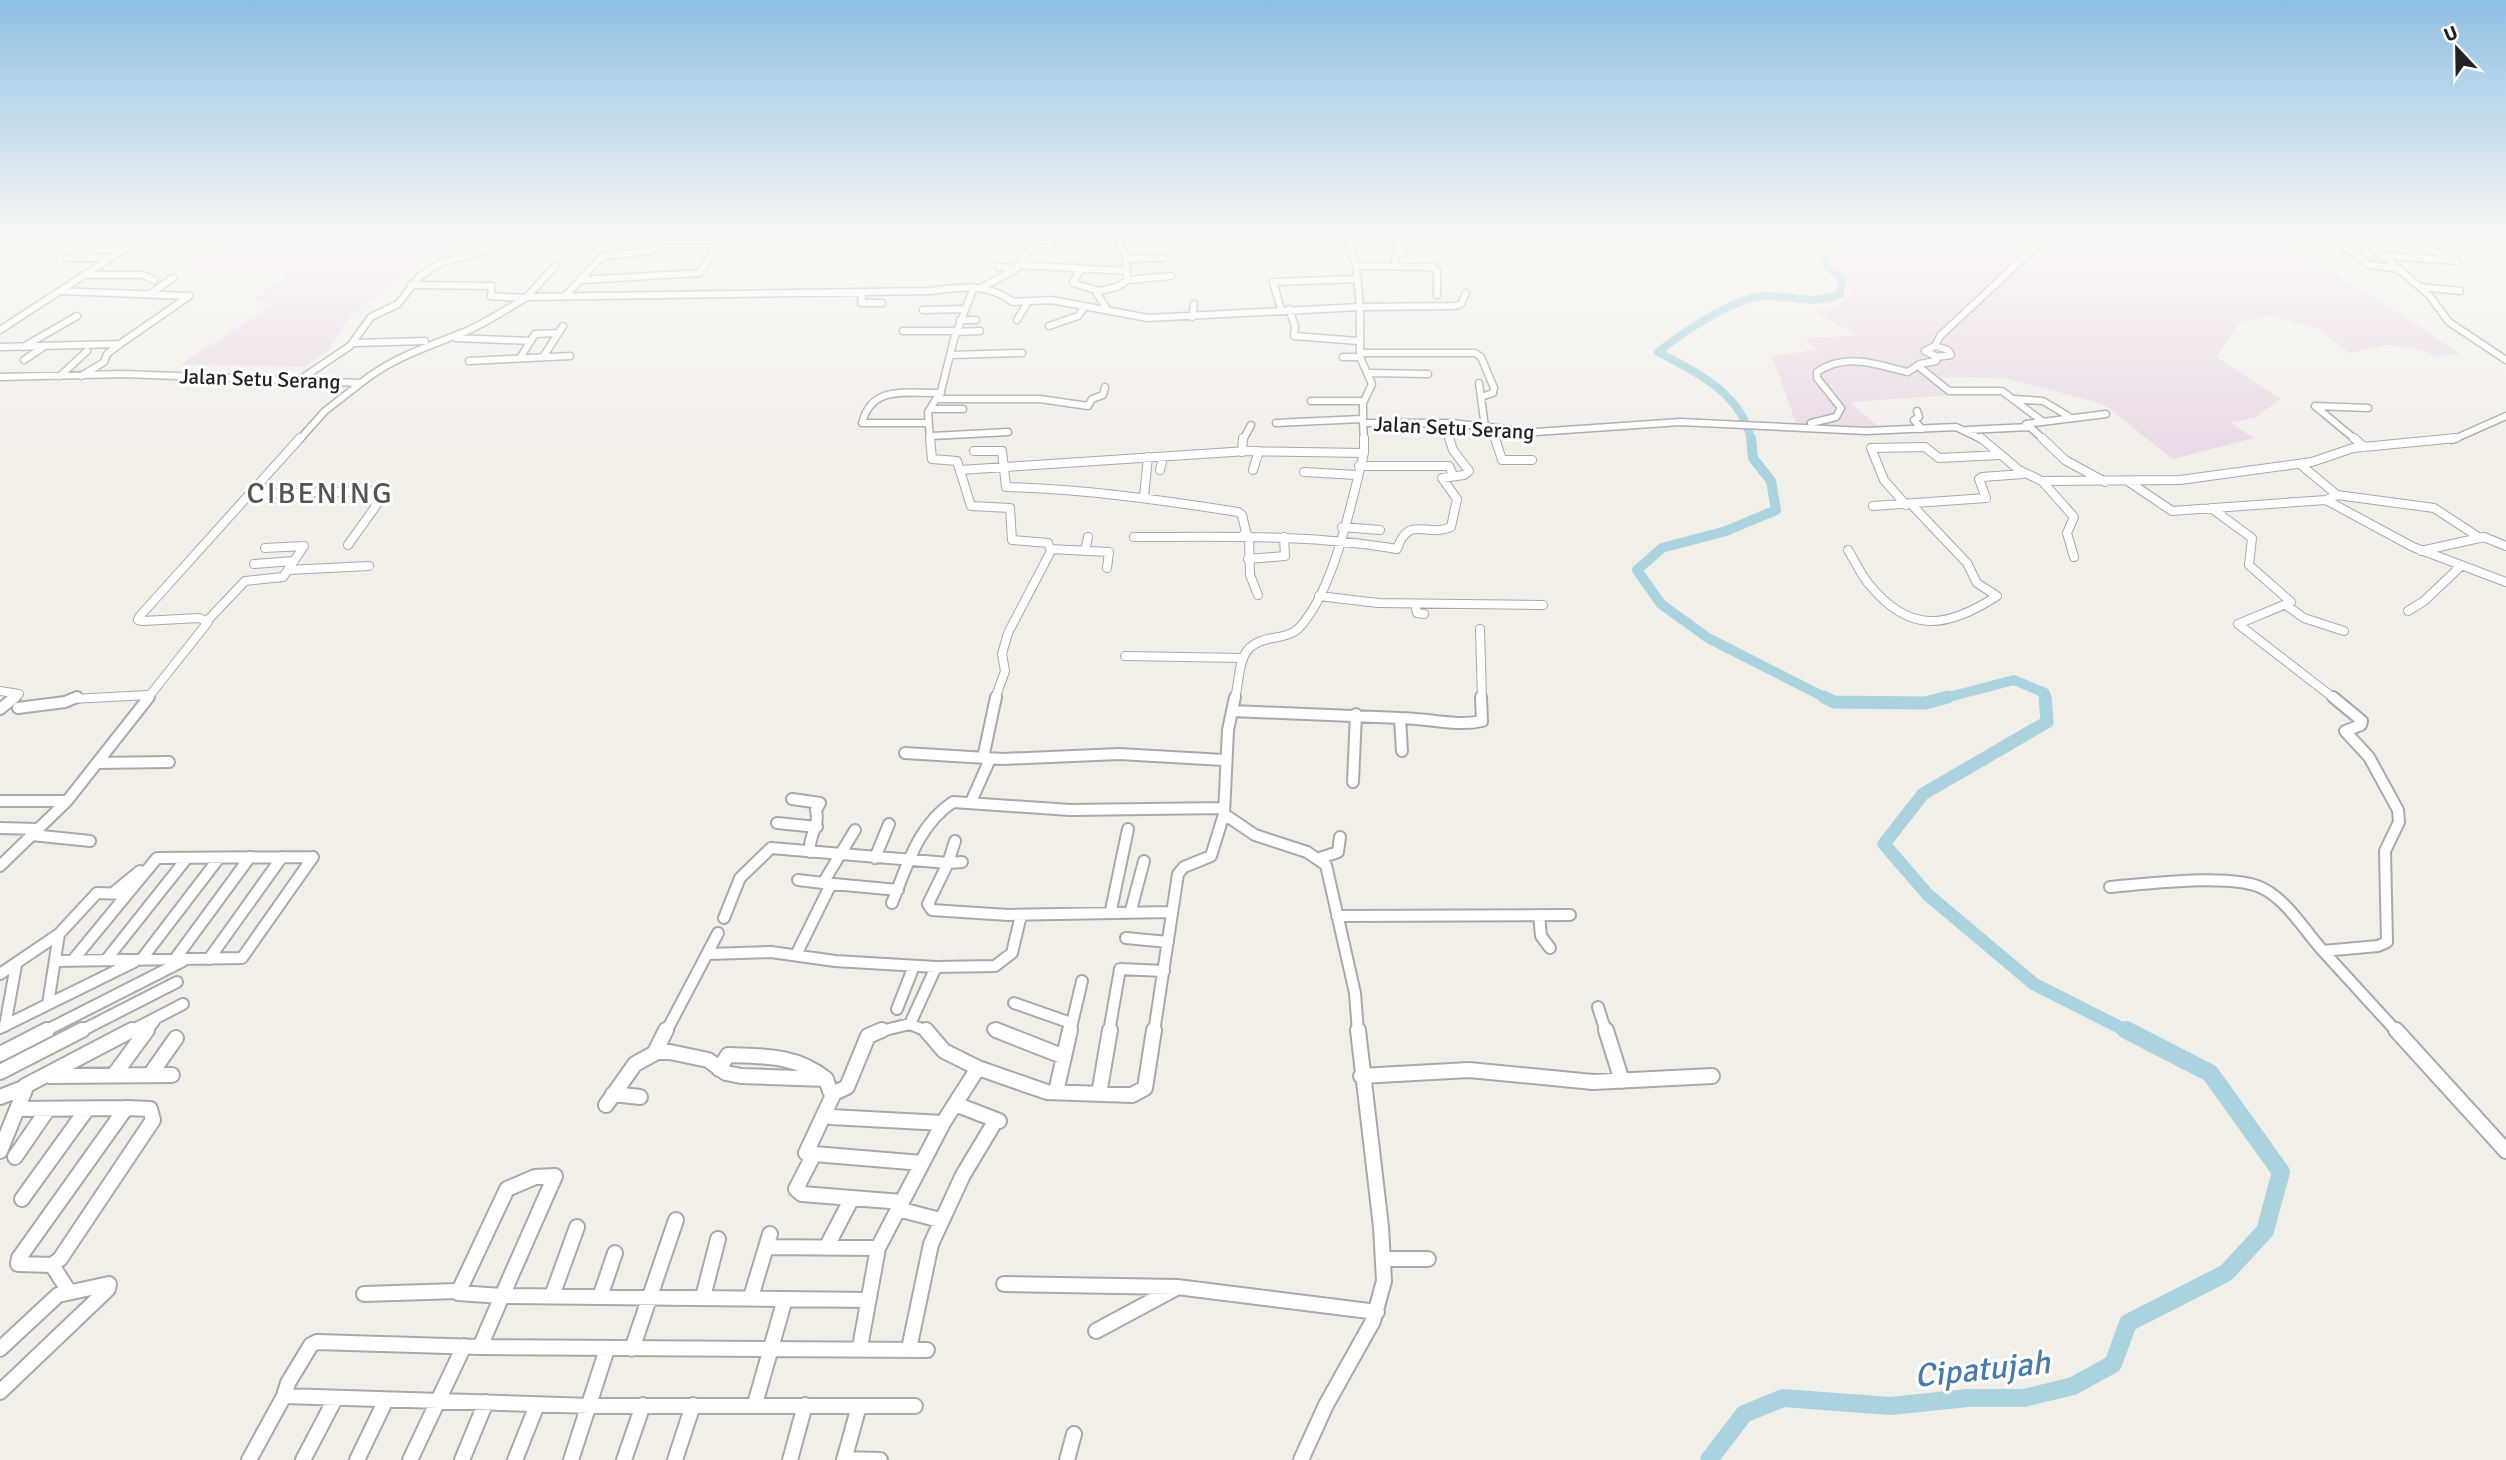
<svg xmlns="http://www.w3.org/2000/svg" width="2506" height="1460" viewBox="0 0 2506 1460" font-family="Signika,sans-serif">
	<rect width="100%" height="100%" fill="#f2efe9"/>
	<!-- industrial -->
	<path fill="#ebdbe8" d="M233,238H492L484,244L426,261L352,314L327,351L304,367L181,364L274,304L253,300L294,272H176Z
		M1844,238H2286L2303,258L2368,293L2460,354L2437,357L2418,349L2385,345L2349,353L2320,330L2271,315L2240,322L2216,357L2281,399L2256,417L2231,423L2254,438L2173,459L2103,404L2004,378L1942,377L1953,395L1849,402L1882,429L1796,423L1772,356L1817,350L1804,338L1856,336L1815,311L1835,308L1854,294L1829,256L1835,242Z"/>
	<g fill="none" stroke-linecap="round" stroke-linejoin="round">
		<!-- river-far3 -->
		<path stroke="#aad3df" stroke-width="8" d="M1751,440C1742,393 1696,372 1658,352C1682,333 1733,298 1764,296C1792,295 1813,306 1840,294L1842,279L1827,266L1821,250L1832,238"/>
		<!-- river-far2 -->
		<path stroke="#aad3df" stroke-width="10" d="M1751,438L1753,458L1771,481L1776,510L1726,531L1662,548L1637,570L1661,604L1708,638L1828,699
			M1941,699L2014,680L2045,693V699"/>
		<!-- river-far1 -->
		<path stroke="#aad3df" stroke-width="13" d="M1824,697L1834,702L1925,703L1948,697
			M2045,697L2047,722L1923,794L1884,844L1928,895L2034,984L2129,1032"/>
		<!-- river -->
		<path stroke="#aad3df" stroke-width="18" d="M1709,1460L1744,1414L1783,1398L1890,1406L1968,1398H2024L2073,1386L2113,1364L2128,1323L2226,1273L2265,1231L2281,1172L2210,1073L2126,1030"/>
		<!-- minor-far3 casing -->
		<g stroke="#a9a9a9" stroke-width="9">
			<path id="minor-far3" d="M1117,238L1126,257L1127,276
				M1353,238L1349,247L1356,266L1360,307L1455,306L1461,304L1466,293
				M2334,238L2369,265L2400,269
				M2362,238L2429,295L2449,322L2506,360
				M2364,239L2388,238
				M713,243L731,238
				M1034,244H1052
				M94,246H104L99,250H119
				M2387,256L2457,261L2406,238
				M67,258H107
				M1126,259L1164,258
				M1017,265L1127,271
				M1356,266L1433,267L1437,271V295
				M1395,266V257L1403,253L1398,248L1399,241
				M998,267L1015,268
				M1080,270L1073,283L1099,291L1097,294L1107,309
				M83,275H143L154,280
				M582,280L700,273L717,244H663
				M411,285L492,286L491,296L524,298
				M2420,287L2460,291
				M981,288L1016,269L1036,238
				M60,291L189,296
				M1099,291L1117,287L1128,280L1171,276
				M863,292L861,303H882
				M150,294L173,278
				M566,295L603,256L650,251L667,240
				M527,297L555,266
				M1281,309L1273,282L1358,279
				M1289,309L1295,326L1294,336L1358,341
				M923,310L964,309
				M1192,317L1194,304
				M960,320H976
				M1017,320L1028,302
				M1049,326L1078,316L1084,308
				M0,330L141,238
				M903,331H957
				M956,332L980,331
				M456,338L531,341
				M353,343L425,341
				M1935,346L1940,336L2045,238
				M1935,346L1948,350L1951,355L1937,357L1925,351Z
				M0,347L120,344L189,296
				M23,347L77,316
				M1360,353H1475L1481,357L1494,388L1493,393L1481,397
				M951,355L1022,353
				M543,357L563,326
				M1343,357H1360
				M520,358L535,334L558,333
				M24,360L42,348
				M469,361L570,356
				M1918,366L1949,391H2002L2042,421
				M1370,373L1428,374
				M60,376L87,351
				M81,376L104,362L107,354L120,344
				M0,377L123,374L361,383C394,356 431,346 469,330C489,321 508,308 527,297L930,291C961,287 987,282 1013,302L1051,300L1148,318L1360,307V357L1372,384L1363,403V423H1451L1536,432L1680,422L1866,431L1956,427L1983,440
				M298,381L350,346L371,317L398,304L419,277L440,263L530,238
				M1479,383L1485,427
				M937,399H1040L1088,406L1092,399L1103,395L1105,387
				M2014,399L2043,401L2068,416
				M1311,401H1364
				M2315,406L2356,440
				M2315,406L2368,408
				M930,409H963
				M1917,411L1919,417L1914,420L1922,429
				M927,423H862C872,384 907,394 941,393
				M1276,423L1361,419
				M1363,423L1364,440
				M1444,423L1450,440
				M1811,423L1836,417L1841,408L1817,378V372C1847,352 1876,365 1908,372L1920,364L1936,361L1937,357
				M2030,427L2044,440
				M1492,428L1496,440
				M1967,430L2030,427L2026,424L2106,414
				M932,436L1008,432
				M299,440L325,411L361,383
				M930,440L928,412L941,391L954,339L974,287
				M1243,440L1251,425
				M2452,440L2506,416"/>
		</g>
		<!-- minor-far2 casing -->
		<g stroke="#a9a9a9" stroke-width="10">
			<path id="minor-far2" d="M930,438L932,459L957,461L971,506L1010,508L1012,540L1048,543L1050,549L1109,552L1107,568
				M1495,438L1502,460H1532
				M1981,438L2019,470L2042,481L2180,480L2312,462L2353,448L2456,438
				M2042,438L2065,460L2105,482
				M2354,438L2364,447
				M974,451H1002L1006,487C1084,489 1161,500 1238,512L1242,515L1246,532L1242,536
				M1242,452L1243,438
				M2300,464L2337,495L2326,500L2413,547L2506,582
				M1359,466H1449L1453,475
				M960,470L1247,451L1364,453
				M1160,470L1163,457
				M1253,470L1259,451
				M1304,472L1356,475
				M2042,481L2074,517L2067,533L2074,557
				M2129,482L2172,511L2326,500
				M252,494L370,491V500L378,503L348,545
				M2337,495L2434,508L2480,538
				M1144,497L1148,457
				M1906,505L1884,480L1871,448L1925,447L1939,458L1999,455
				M1873,506L1986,498L1979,479L1982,477L2023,474
				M2211,508L2252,538L2249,565L2291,602L2238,624L2335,699
				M1342,527L1380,530
				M1249,536L1250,575L1258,595
				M1134,537C1222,537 1310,534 1397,549C1409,514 1426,538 1451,527L1457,499L1442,478L1464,475L1469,471L1453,450L1449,438
				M265,548L304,546
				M1848,550C1855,561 1860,573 1868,583C1909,634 1946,629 1997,596L1977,583L1967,563L1912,505
				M1085,551L1088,537
				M2421,551L2484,537L2506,546
				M1248,559L1285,556L1284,537
				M254,564L294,561
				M288,570L369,566
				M1319,596L1378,603L1543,605
				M1415,604L1417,613L1424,614
				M2286,605L2304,618L2344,631
				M2408,611L2424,601L2461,566
				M208,620L245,581L283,577L304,546
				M1480,629L1482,699
				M1125,656L1243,658
				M0,691L19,694L13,699
				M72,699L148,695
				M147,699L208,622L199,618L143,621L138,620L139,617L300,438
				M995,699L1005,671L1002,654L1008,633L1052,549
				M1235,699C1242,667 1236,644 1273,638C1281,637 1291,635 1298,629C1334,592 1351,503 1364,453V438"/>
		</g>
		<!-- minor-far1 casing -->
		<g stroke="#a9a9a9" stroke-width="14">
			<path id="minor-far1" d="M1235,697L1228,730L1224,814L1255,835L1307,852L1326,865L1355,993L1358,1032
				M2333,697L2362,721L2361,725L2345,731L2369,757L2398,810L2399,822L2385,851L2387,942L2378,946L2323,951L2397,1032
				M18,708L65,702L77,697
				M0,709L15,697
				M1232,711L1400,718L1402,751
				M1400,718C1428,718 1455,727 1482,721L1481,697
				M905,753L1003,759L1119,754L1224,760
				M983,758L996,697
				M97,763L169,762
				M1353,782L1356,714
				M792,799L820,803L816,810C820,829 808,834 810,852
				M0,801H67
				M971,802L990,759
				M777,823L817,827
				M0,828L38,829
				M855,830L823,883L898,890
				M32,835L90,841
				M955,841L948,863L962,862
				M875,858L889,824
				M1320,858L1338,852L1340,837
				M0,866L67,801L149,697
				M798,880L823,883
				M2110,887C2147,884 2231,873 2262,888C2287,900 2305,931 2323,951
				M113,893L140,871
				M892,903C907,866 918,825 953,802L1070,810L1224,808
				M1111,910L1128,829
				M1131,910L1144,861
				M1539,915L1541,936L1550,948
				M1337,916L1570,915
				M724,918L740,878L771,848L948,863L928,904L932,910L1008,915L1170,912
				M1126,938L1168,942
				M708,954L771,952L835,961L936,967L995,966L1012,953L1021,915
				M796,955L831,884
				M175,959L250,857
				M209,959L282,857
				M73,960L157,858L313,857
				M106,960L187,858
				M141,960L219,858
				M55,961L242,958L313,857
				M0,974L59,934L97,893L127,894
				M1014,1003L1071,1023
				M48,1004L59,934
				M1598,1007L1606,1032
				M897,1009L914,966
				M910,1024L929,1032
				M5,1026L16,965
				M0,1028L134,962
				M993,1029L1001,1032
				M43,1032L183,961
				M79,1032L177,982
				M129,1032L183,1004
				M146,1032L155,1020
				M666,1032L718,933
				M877,1032L910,1024L936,967
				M1070,1032L1082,981
				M1109,1032L1120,969L1164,971
				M1154,1032L1178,874L1184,867L1211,856L1224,814"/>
		</g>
		<!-- minor casing -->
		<g stroke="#a9a9a9" stroke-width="18">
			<path id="minor" d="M926,1030L944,1051L978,1068
				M996,1030L1062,1056
				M1606,1030L1622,1081
				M2396,1030L2506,1151
				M655,1052L666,1030
				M0,1054L47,1030
				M719,1069L728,1055C764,1056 797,1055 826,1079
				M0,1072L82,1030
				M114,1075L147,1030
				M150,1075L176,1038
				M50,1076L172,1075
				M1361,1076L1469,1070L1593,1082L1712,1076
				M25,1086L132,1030
				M1056,1092L1070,1030
				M834,1093L847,1087L868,1036L882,1030
				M613,1094L640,1097
				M1099,1094L1110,1030
				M0,1097L26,1087L0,1151
				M955,1104L999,1121
				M606,1105L635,1064L657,1052H670L708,1060L726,1073L741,1076L826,1079L830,1091L834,1093L806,1153
				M126,1108L150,1109L153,1120L60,1259L52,1265L18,1264L19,1258Z
				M17,1109L126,1108
				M831,1117L943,1123
				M15,1157L48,1109
				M555,1176L502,1296L458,1293L507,1189L535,1177Z
				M22,1199L87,1109
				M902,1202L802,1194L796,1189L814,1154L922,1163
				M898,1209L940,1220
				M766,1247L878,1248
				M826,1248L852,1198
				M1383,1259H1428
				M52,1265L68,1290
				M1004,1284L1177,1287L1377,1312
				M364,1294L457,1291
				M502,1296L867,1300
				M552,1296L577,1227
				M600,1297L615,1253
				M703,1297L718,1239
				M751,1297L770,1234
				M1096,1331L1176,1288
				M480,1347L502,1296
				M860,1347L878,1248L943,1123L978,1068L1047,1092L1132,1095L1145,1088L1154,1030
				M0,1349L58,1295L109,1284L108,1289L0,1392
				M632,1349L676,1220
				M909,1349L931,1244L963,1175L996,1120
				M755,1404L785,1299
				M915,1406H591L284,1396L288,1383L311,1345L317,1342L480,1347L927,1350
				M844,1459L880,1460
				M249,1460L284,1396
				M303,1460L335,1399
				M357,1460L386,1400
				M410,1460L464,1346
				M462,1460L486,1402
				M515,1460L537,1405
				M571,1460L607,1349
				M624,1460L643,1405
				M675,1460L693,1405
				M790,1460L805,1405
				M844,1460L859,1406
				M1067,1460L1074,1434
				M1301,1460L1326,1405L1373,1321L1384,1281L1381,1227L1358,1030"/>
		</g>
		<!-- minor-far3 -->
		<use href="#minor-far3" stroke="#fff" stroke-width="6"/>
		<!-- minor-far2 -->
		<use href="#minor-far2" stroke="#fff" stroke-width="8"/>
		<!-- minor-far1 -->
		<use href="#minor-far1" stroke="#fff" stroke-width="10"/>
		<!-- minor -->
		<use href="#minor" stroke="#fff" stroke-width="14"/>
	</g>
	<!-- sky -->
	<linearGradient id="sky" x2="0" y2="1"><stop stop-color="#8fc0e4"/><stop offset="0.54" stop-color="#f9f8f5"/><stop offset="1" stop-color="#f9f8f5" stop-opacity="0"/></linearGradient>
	<rect width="2506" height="442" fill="url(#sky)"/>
	<g text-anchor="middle" stroke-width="6" stroke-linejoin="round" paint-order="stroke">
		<!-- far-street labels -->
		<g font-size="21" fill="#222" stroke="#fff">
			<text transform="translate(260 379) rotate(2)" y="7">Jalan Setu Serang</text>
			<text transform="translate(1454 428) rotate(3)" y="7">Jalan Setu Serang</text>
		</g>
		<!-- quarter labels -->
		<g font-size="30" letter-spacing="2" fill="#555" stroke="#fff">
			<text x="320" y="503">CIBENING</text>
		</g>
		<!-- near-water labels -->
		<g font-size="33" font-style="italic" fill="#4a7aab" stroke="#fff">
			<text transform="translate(1982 1368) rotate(-6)" y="12">Cipatujah</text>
		</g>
	</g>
	<!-- north arrow -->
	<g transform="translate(2457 49) rotate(338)" stroke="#ffffff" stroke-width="5" paint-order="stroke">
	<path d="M0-5L12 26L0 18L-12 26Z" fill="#222222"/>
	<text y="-10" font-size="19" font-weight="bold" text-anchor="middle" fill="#222222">U</text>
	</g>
</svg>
